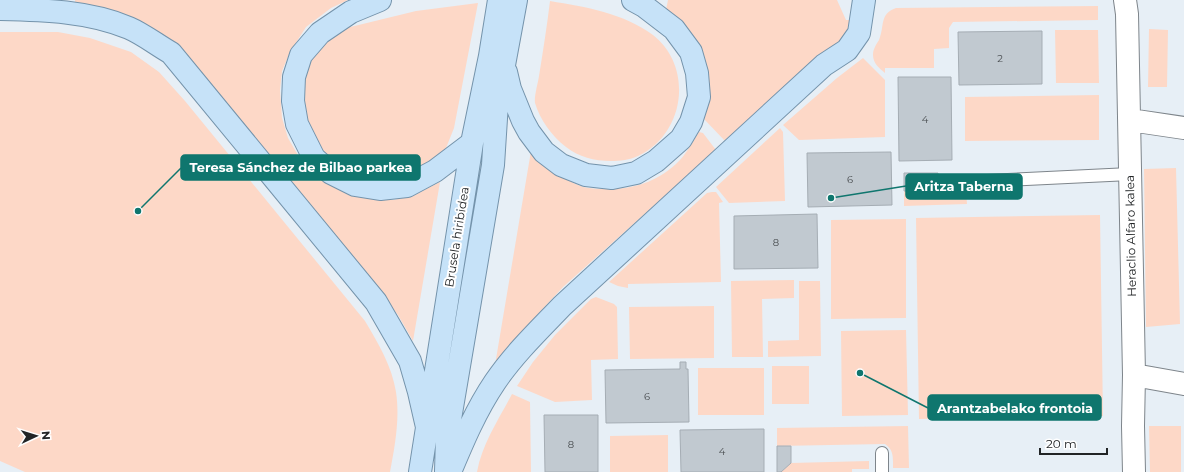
<svg xmlns="http://www.w3.org/2000/svg" width="1184" height="472" viewBox="0 0 1184 472" font-family="Montserrat,sans-serif">
	<rect width="100%" height="100%" fill="#e7eff6"/>
	<!-- green -->
	<path fill="#fdd8c7" d="M75,0H348L331,8L306,27L290,52L282,71L280,90L282,118L288,138L302,162L321,180L349,194L372,199L393,200L413,196L440,182L413,341L398,315L203,74L186,57L125,17L75,2Z
		M668,0H837L846,20H853L846,37L725,141L704,119L708,96L666,10Z
		M550,1C586,7 623,13 653,35C694,67 685,134 638,156C630,160 620,161 611,161C594,161 579,157 566,147C552,136 540,120 535,103C534,96 538,83 539,76C543,51 547,26 550,1Z
		M478,3L454,128L446,148L428,166L413,173L392,179L365,177L349,171L328,159L306,129L300,96L309,59L334,31L416,11Z
		M1098,6V20L953,22L949,28V48L934,49V68H885V73C879,68 873,63 873,55C873,49 876,45 879,40C885,26 879,14 896,8Z
		M1149,29L1168,30L1167,87H1148Z
		M1055,30H1098L1099,83H1056Z
		M0,32H58L90,38L131,52L159,72L185,101L365,321C378,343 392,366 396,392C400,418 395,446 390,472H25L0,461Z
		M863,58L885,80V137L799,140L783,125L837,78Z
		M1099,95V140L965,141V97Z
		M780,128L783,132L785,201L729,203L716,187Z
		M699,132L703,133L716,150L563,287L537,315L508,350L494,371L531,151C546,163 560,178 578,185C586,189 599,189 608,189C634,189 656,182 676,164C685,156 692,143 699,132Z
		M1176,168L1180,324L1146,327L1144,169Z
		M966,190L967,204L904,206V191Z
		M712,192H716L723,202L719,203L721,282L628,284V288L618,286L609,282L707,193Z
		M1100,215L1103,416L919,419L916,218Z
		M906,219V318L831,319V220Z
		M794,280V298L762,299L763,357H732L731,281Z
		M799,281H820L821,356L768,357V341L799,340Z
		M596,297L614,304L617,307L618,359L591,360L592,400L555,402L517,386L533,362L555,335L591,299Z
		M714,306V358L630,359L629,307Z
		M906,330L908,415L842,416L841,331Z
		M772,366H809V404H772Z
		M698,368H764V415H698Z
		M512,394L530,402L531,472H477C482,444 499,419 512,394Z
		M908,426L909,468H893C893,458 894,450 885,444L777,446V428Z
		M1149,426H1181V472H1150Z
		M668,435V472H610V436Z
		M869,461V469H852V472H781L791,463Z"/>
	<!-- building -->
	<path fill="#c1c9d0" stroke="#a5adb4" d="M1042,31V84L959,85L958,32Z
		M898,77H951L952,160L899,161Z
		M891,152L892,205L808,207L807,153Z
		M904,173H938V191H904Z
		M817,214L818,268L734,269V216Z
		M680,362H686V369H688L689,422L606,423L605,370L680,369Z
		M544,415H598V472H545Z
		M764,429V472H681L680,430Z
		M777,446H791V463L781,472H777Z"/>
	<g fill="none" stroke-linecap="round" stroke-linejoin="round">
		<!-- lane casing -->
		<g stroke="#7e858b" stroke-width="14">
			<path id="lane" d="M966,182L1130,174
				M882,453V472"/>
		</g>
		<!-- street casing -->
		<g stroke="#7e858b" stroke-width="24">
			<path id="street" d="M1125,0L1127,14L1134,375L1133,426L1134,472
				M1130,120L1184,128
				M1134,375L1184,384"/>
		</g>
		<!-- primary casing -->
		<g stroke="#7493ab" stroke-width="24">
			<path id="primary" d="M380,0L351,12L320,33L301,55L294,77L293,101L297,124L314,158L331,173L355,185L380,189L407,186L435,171L472,143
				M0,9C43,10 89,11 129,28C143,34 157,45 171,53L376,302L410,361L419,392L427,427
				M506,72L510,89L523,121L529,132L544,152L561,165L586,175L612,178L636,173L656,161L681,139L691,122L699,97L697,73L691,52L674,29L644,6L633,0
				M446,471L447,437L493,165L497,103L516,0
				M420,472L472,143L490,56L499,0
				M450,472C463,441 476,410 495,382C514,354 539,330 562,306L824,65L847,50L859,33L864,0"/>
		</g>
		<!-- lane -->
		<use href="#lane" stroke="#fff" stroke-width="12"/>
		<!-- street -->
		<use href="#street" stroke="#fff" stroke-width="22"/>
		<!-- primary -->
		<use href="#primary" stroke="#c6e2f8" stroke-width="22"/>
	</g>
	<g text-anchor="middle" stroke-width="4" stroke-linejoin="round" paint-order="stroke">
		<!-- number labels -->
		<g font-size="10" fill="#494d50">
			<text x="1000" y="62">2</text>
			<text x="925" y="123">4</text>
			<text x="850" y="183">6</text>
			<text x="776" y="246">8</text>
			<text x="647" y="400">6</text>
			<text x="571" y="448">8</text>
			<text x="722" y="455">4</text>
		</g>
		<!-- street labels -->
		<g font-size="12" fill="#212426" stroke="#fff">
			<text transform="translate(1131 236) rotate(-91)" y="4">Heraclio Alfaro kalea</text>
			<text transform="translate(457 237) rotate(-81)" y="4">Brusela hiribidea</text>
		</g>
	</g>
	<!-- callouts -->
	<path fill="none" stroke="#0f766e" stroke-width="1.5" d="M138 211L181 168M831 198L906 186M860 373L928 408"/>
	<g fill="#0f766e" stroke="#fff" stroke-width="1.5">
		<circle cx="138" cy="211" r="4"/>
		<circle cx="831" cy="198" r="4"/>
		<circle cx="860" cy="373" r="4"/>
	</g>
	<g fill="#0f766e" stroke="#0f766e" stroke-width="1.5">
		<rect x="181" y="155" width="239" height="25" rx="4"/>
		<rect x="906" y="174" width="116" height="25" rx="4"/>
		<rect x="928" y="395" width="173" height="25" rx="4"/>
	</g>
	<g font-size="13" text-anchor="middle" font-weight="bold" fill="#fff">
		<text x="301" y="172">Teresa Sánchez de Bilbao parkea</text>
		<text x="964" y="191">Aritza Taberna</text>
		<text x="1015" y="413">Arantzabelako frontoia</text>
	</g>
	<!-- north arrow -->
	<g transform="translate(36 436) rotate(86)" stroke="#ffffff" stroke-width="3" paint-order="stroke">
	<path d="M0-3L7 15L0 10L-7 15Z" fill="#212426"/>
	<text y="-6" font-size="11" font-weight="bold" text-anchor="middle" fill="#212426">N</text>
	</g>
	<!-- scale -->
	<path d="M1040 448v6h67v-6" fill="none" stroke="#212426" stroke-width="2"/>
	<text x="1046" y="448" font-size="12" fill="#212426" stroke="#ffffff" stroke-width="3" paint-order="stroke">20 m</text>
</svg>
